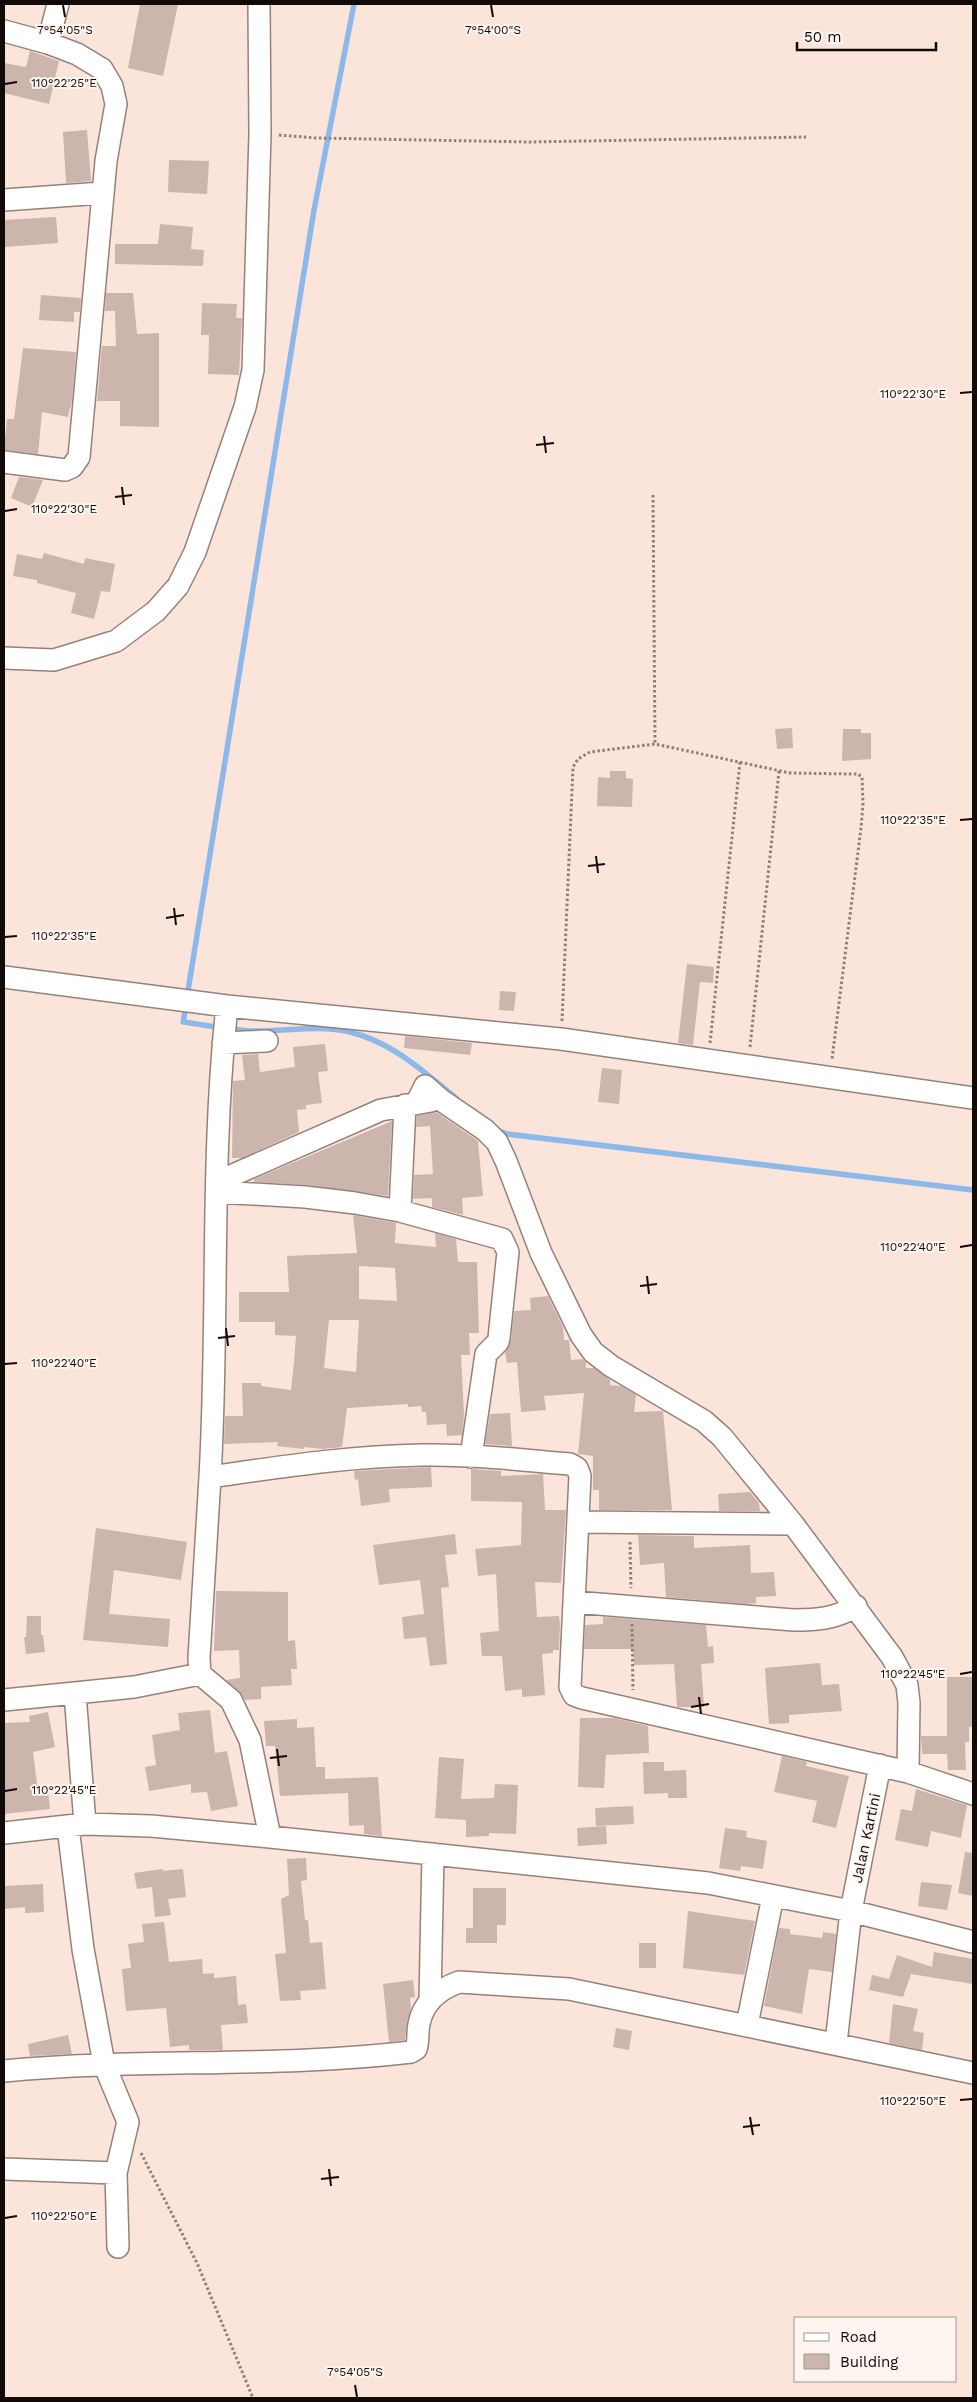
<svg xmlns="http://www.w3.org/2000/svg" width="977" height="2402" viewBox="0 0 977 2402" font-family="'Work Sans',sans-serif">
	<rect width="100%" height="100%" fill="#fbe5db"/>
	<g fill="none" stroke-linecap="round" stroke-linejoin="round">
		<!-- stream -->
		<path stroke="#8cb9ea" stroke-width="5.5" d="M187,997L314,210L354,4
			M186,1006L183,1022C206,1025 229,1030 251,1031C284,1032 318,1024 350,1032C392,1042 424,1072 456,1098
			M495,1129L507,1134L973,1190"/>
	</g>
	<!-- building -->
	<path fill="#cbb5ac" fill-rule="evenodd" d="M140,4H178L163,76L128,68Z
		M30,51L59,61L49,104L4,93V63L26,67Z
		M87,130L91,181L66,183L63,132Z
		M169,160L209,161L207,194L168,192Z
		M56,217L58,243L5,247L4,220Z
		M160,224L193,227L191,249L204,250L203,266L115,264V244H158Z
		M106,293H133L137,334L159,333V427L120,426V401H97L102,346H116L115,311H105Z
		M41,295L81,298L80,312H74V322L39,320Z
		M202,303L237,304L236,318H242L239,375L208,374L209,335H201Z
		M23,348L76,352L72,400L68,417L42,412L38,454L4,450L7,419H14Z
		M19,477L43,480L32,507L11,498Z
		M44,553L84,564L85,558L115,564L110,592L101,591L94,619L71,613L76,593L37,583V580L13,576L17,554L42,559Z
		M792,728L793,748L777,749L775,729Z
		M843,729H861V733H871V759L842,761Z
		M610,771H626V778L633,779L632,807L597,806L598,777L610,778Z
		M687,964L714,967L713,983L700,982L693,1045L678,1043Z
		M500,991L516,992L514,1011L499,1010Z
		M405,1036L472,1043L470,1055L404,1048Z
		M325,1044L328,1071L318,1072L322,1103L306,1105V1109L297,1110L299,1132L242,1158H232L233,1081L245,1080L242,1055L258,1054L260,1072L295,1067L293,1047Z
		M602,1068L622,1070L619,1104L598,1102Z
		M436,1112L478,1141L483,1196L462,1198L463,1215L432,1207V1198L413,1199L414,1175L433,1174L430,1126L416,1127L417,1116Z
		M392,1121L388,1196L306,1185L254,1182V1179Z
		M353,1215L396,1223L395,1243L436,1247L435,1233L456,1239L458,1262H477L479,1333H469L470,1355H461L464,1415L462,1435L447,1436L446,1424L427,1425L426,1412H422L421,1406L408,1407V1404L347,1408L342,1447L323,1449L304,1447V1449L277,1446L278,1442L224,1444L225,1416H243L242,1383H261V1386L291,1390L294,1362L296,1336L275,1335V1322H239V1292H289L287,1256L357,1253ZM359,1266L395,1268L397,1301L359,1299ZM329,1320H359L356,1372L324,1368Z
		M548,1296L563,1327L564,1340H569L571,1360L582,1359L586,1362V1368H594L610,1380V1385L621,1386L636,1395L634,1412L663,1411L672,1510H599V1490H593V1456L578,1454L584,1393L544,1396L546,1410L521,1412L517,1362L507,1363L505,1352L511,1341L514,1311L531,1310L530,1298Z
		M510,1413L512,1446L485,1444L490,1414Z
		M431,1467L432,1487L389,1489L390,1502L361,1506L358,1479L355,1480L354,1471Z
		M471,1469L501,1471V1476L543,1474L545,1510H566L561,1583L535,1582L537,1617L559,1616L560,1625L559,1650H553V1653L542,1654L545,1695L522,1697V1689L505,1691L502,1656H482L480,1633L499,1631L496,1574L478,1576L475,1549L521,1545L522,1502L471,1501Z
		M750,1492L759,1503L760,1511H719L718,1494Z
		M96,1528L187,1542L181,1580L114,1570L109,1614L170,1619L168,1647L83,1640Z
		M455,1534L457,1554L445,1555L449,1587L441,1588L447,1664L430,1666L426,1637L404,1639L402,1617L424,1614L420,1580L379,1585L373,1545Z
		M638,1535L694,1536V1548L750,1545L751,1573L774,1572L776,1596L756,1597V1603L746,1604L666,1597L664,1563L640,1565Z
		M216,1591L288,1592V1641L295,1640L297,1669H291L292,1685L261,1687V1699L245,1700L239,1691L226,1680L240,1678L239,1650L214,1651Z
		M27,1616H41V1635H43L45,1652L26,1654L24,1637H26Z
		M603,1617L706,1625L708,1647L713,1646L714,1663L701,1664L704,1707H677L674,1664L634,1665L633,1649H584L585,1625L603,1624Z
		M820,1663L822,1685L839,1684L842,1711L789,1715V1723L769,1724L765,1668Z
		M947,1677H973V1727H969V1742H965L966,1770H948L947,1754H922L921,1736H947Z
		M210,1710L215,1753L227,1751L238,1806L211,1811L207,1792L191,1793V1784L149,1791L145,1767L156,1765L152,1735L180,1730L178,1713Z
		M48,1712L55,1747L33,1752L38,1792L48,1791L50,1809L4,1814V1723L30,1722L29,1716Z
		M580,1718H614L648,1726L649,1753L606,1755L604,1788L578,1787Z
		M297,1719V1728L314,1727L316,1767H325V1779L378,1777L382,1836L364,1834V1825L349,1826L348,1793L280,1796L275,1746H266L264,1721Z
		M782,1756L807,1762L806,1766L849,1776L836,1828L812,1822L817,1801L774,1792Z
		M439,1757L464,1759L461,1799L494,1798L495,1784L518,1785L516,1834L489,1833V1836L466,1837V1820L435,1818Z
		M643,1762H664V1771L686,1770L687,1798H668V1793L644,1794Z
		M916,1789L967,1805L961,1838L931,1831L928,1847L895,1840L901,1809L912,1811Z
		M633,1806L634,1824L596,1826L595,1808Z
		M606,1826L607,1844L578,1846L577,1828Z
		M725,1828L747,1831L746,1837L767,1841L763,1869L741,1866L740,1871L719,1868Z
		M965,1852L973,1853V1896L958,1893Z
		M306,1858L307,1880L301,1881L305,1920H308L310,1943L322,1942L326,1989L300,1991L301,2000L280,2001L275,1954L286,1953L281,1899L289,1895L287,1859Z
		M163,1869V1871L183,1869L186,1897L168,1899L171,1915L155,1917L152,1887L137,1889L134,1873Z
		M921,1882L952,1885L947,1910L918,1906Z
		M43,1884L44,1912L25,1913V1907L4,1909V1886Z
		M473,1888H506V1925H497V1943H466V1928H473Z
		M688,1911L755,1921L744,1975L683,1968Z
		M164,1922L169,1962L202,1959L203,1974L214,1973V1978L236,1976L238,2005L246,2004L248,2023L221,2025L223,2050H189V2045L170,2047L166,2008L126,2011L122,1969L131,1968L128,1944L144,1942L142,1924Z
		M779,1928L790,1929V1934L822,1938L823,1932L836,1934L832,1972L809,1969L802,2014L764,2006Z
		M639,1943H656V1968H639Z
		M934,1952L973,1959V1984L911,1974L903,1997L869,1990L872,1975L889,1979L897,1955L932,1967Z
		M413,1980L415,1997L410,1998L411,2008L407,2022L405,2040L389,2042L383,1984Z
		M893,2004L918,2009L913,2031L924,2033L922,2050L889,2043Z
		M616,2028L632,2031L629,2050L613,2047Z
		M68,2035L72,2054L30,2056L28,2044Z"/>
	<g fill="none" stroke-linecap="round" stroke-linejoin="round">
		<!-- minor casing -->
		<g stroke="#968179" stroke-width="24">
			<path id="minor" d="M4,31L48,43L77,54L102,69L112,86L116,104L106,161L79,457L72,467L65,470L4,462
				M48,43L58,4
				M4,200L102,193
				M4,658L54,660L116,641L156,611L178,586L195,552L245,407L253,370L260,134L259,4
				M4,977L227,1006L561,1039L973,1098
				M223,1043L267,1041
				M417,1102L425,1086L441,1100L485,1130L497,1142L506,1161L541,1253L581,1335L593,1352L611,1366L704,1421L722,1437L793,1524L892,1657L907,1685L909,1703L908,1772
				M217,1182L381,1110L431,1101
				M217,1192L305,1197L355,1203L400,1211L502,1239L508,1252L499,1338L498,1342L486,1354L471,1457
				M400,1211L405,1105
				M210,1477C219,1320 210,1162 227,1006
				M578,1522L793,1524
				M574,1602L793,1620C817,1620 835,1619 856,1606
				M200,1674L231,1700L250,1740L270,1837
				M4,1700L75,1693
				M85,1824L151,1826L270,1837L708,1883L851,1911L973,1942
				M68,1827L83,1949L104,2064L128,2122L116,2173L118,2247
				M4,1833L85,1824L75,1693L134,1687L200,1674L199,1658L210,1477C280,1467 350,1456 422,1455C471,1454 521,1460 570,1464L577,1468L580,1476L570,1687L574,1695L582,1698L908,1772L973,1794
				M430,2000L433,1854
				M747,2025L773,1896
				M836,2043L851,1911L880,1765
				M4,2071C139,2058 276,2068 411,2052L416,2049C419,2041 417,2033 419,2024C423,2003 439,1989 459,1982L569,1989L973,2073
				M4,2169L116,2173"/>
		</g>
		<!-- path -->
		<path stroke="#8e7f78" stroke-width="3" stroke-dasharray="2.5 2.5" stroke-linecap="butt" d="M279,135L316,138L529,142L806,137
			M653,495L655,744
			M562,1021L573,767L578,759L590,752L655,744L790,773L851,774H858L862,777L863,804L861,828L832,1059
			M710,1043L740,762
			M750,1047L779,771
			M630,1542L631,1588
			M632,1624L633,1690
			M141,2153L197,2263L253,2398"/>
		<!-- minor -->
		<use href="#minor" stroke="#fff" stroke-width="21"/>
	</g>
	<!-- ticks -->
	<path fill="none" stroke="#110a07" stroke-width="2" d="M63,5L65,17M491,5L493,17M5,84L17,82M960,393L972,392M544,436L546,453M536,445L554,443M122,487L124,505M115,497L132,495M5,511L17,509M960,820L972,819M596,856L598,873M588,866L605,864M174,908L176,925M166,918L184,915M5,937L17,936M960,1247L972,1245M647,1276L649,1294M640,1286L657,1284M226,1328L228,1346M218,1338L235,1336M5,1364L17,1363M960,1674L972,1672M699,1697L701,1714M691,1707L709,1704M277,1749L279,1766M270,1758L287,1756M5,1791L17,1789M960,2100L972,2099M750,2117L753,2135M743,2127L760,2125M329,2169L331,2186M321,2179L339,2177M5,2218L17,2216M355,2385L357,2397"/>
	<g text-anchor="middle" stroke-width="4" stroke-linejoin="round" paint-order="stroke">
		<!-- street labels -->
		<g font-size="15" fill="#110a07" stroke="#fef5f1">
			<text transform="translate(866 1838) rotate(-78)" y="5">Jalan Kartini</text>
		</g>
	</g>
	<g font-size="12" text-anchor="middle" fill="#110a07" stroke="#fef5f1" stroke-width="4" stroke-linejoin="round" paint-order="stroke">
		<text x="65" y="34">7°54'05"S</text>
		<text x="493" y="34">7°54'00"S</text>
		<text x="64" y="87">110°22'25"E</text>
		<text x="913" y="398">110°22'30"E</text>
		<text x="64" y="513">110°22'30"E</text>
		<text x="913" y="824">110°22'35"E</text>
		<text x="64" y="940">110°22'35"E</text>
		<text x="913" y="1251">110°22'40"E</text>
		<text x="64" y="1367">110°22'40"E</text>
		<text x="913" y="1678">110°22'45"E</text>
		<text x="64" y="1794">110°22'45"E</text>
		<text x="913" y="2105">110°22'50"E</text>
		<text x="64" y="2220">110°22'50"E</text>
		<text x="355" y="2376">7°54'05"S</text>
	</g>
	<!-- border -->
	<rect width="977" height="2402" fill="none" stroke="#110a07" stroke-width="10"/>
	<!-- legend -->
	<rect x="794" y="2317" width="162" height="65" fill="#fef5f1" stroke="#9f9793"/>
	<rect x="804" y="2333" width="25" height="8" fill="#ffffff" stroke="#9f9793"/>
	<text x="840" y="2342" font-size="15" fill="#110a07">Road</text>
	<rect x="804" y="2354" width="25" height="15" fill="#cbb5ac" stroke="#9f9793"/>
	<text x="840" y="2367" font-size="15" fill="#110a07">Building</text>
	<!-- scale -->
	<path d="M797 42v8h139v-8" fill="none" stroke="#110a07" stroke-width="2.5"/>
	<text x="804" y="42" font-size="15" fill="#110a07" stroke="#fef5f1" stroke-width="4" paint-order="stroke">50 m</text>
</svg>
